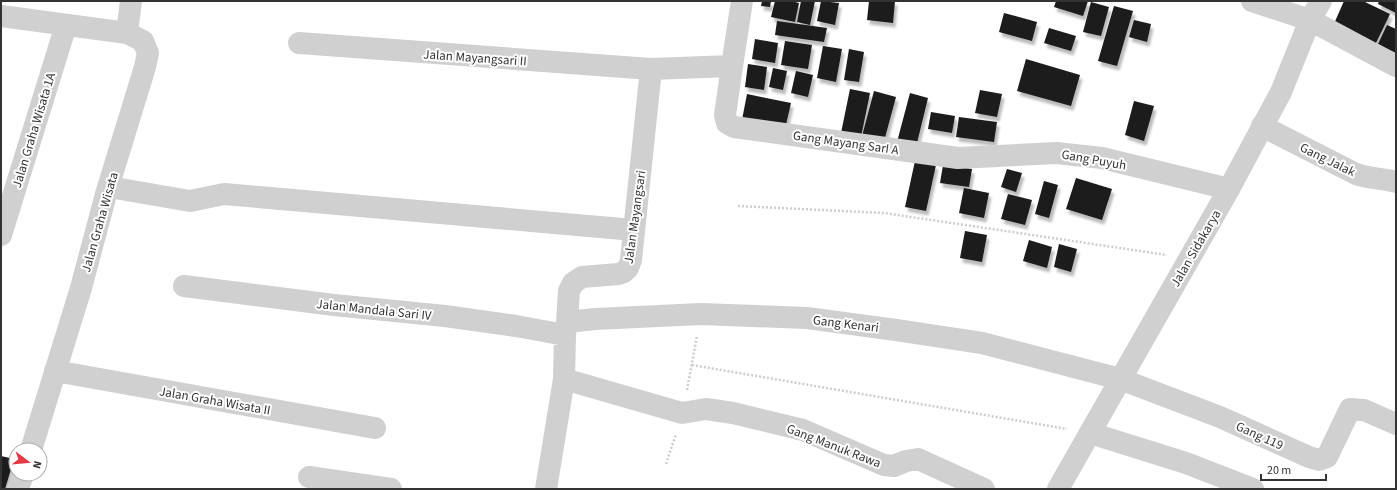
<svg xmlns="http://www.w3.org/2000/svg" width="1397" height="490" viewBox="0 0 1397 490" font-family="'Source Sans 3',sans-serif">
	<defs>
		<filter id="shadow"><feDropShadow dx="2.5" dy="4.5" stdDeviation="1" flood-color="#0004"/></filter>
	</defs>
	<rect width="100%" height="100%" fill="#fff"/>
	<!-- building -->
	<path fill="#1a1a1a" filter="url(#shadow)" d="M762,1H771L770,7L761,6Z
		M775,1H791L799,3L795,22L771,17Z
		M801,1H815L810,25L797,22Z
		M821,1L839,3L835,25L817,21Z
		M869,1H895L893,23L867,20Z
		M1056,1H1088L1083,16L1054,7Z
		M1344,1H1363L1390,14L1375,45L1333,26Z
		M1379,1H1396V13L1378,4Z
		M1091,2L1109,7L1101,36L1083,32Z
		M1114,6L1133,11L1117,66L1098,61Z
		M1004,13L1037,22L1032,41L999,32Z
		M1134,20L1151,24L1147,42L1129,37Z
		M777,21L827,28L824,42L775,35Z
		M1387,25L1396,29V53L1378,44Z
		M1049,28L1076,36L1071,51L1044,43Z
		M755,39L778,43L775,63L752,59Z
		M785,41L812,45L808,69L781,65Z
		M823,46L842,49L836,82L817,78Z
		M849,49L864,52L859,82L844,80Z
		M1026,59L1080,75L1071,106L1017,91Z
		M748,64L767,67L764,90L745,87Z
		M773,68L787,71L783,90L769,87Z
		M796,71L813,75L808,97L791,93Z
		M850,89L870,93L861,137L841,133Z
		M980,90L1002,94L997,117L975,113Z
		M874,91L896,97L883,145L861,140Z
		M910,93L928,98L916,147L897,142Z
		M747,94L791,103L785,129L742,120Z
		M1134,101L1154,106L1144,141L1125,135Z
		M931,112L955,116L952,133L928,129Z
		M959,117L997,122L994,142L956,137Z
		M915,161L936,165L926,211L905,207Z
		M943,165L972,169L969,187L940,183Z
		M1007,169L1022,173L1016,192L1001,187Z
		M1076,178L1112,189L1102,220L1066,209Z
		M1044,181L1058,185L1049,218L1035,214Z
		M964,188L989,193L984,218L959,213Z
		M1008,194L1032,200L1025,225L1001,219Z
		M965,231L987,235L982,262L960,258Z
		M1029,240L1052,247L1047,268L1023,261Z
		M1059,244L1077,249L1071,272L1054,267Z
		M1,456L14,459L5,489H1Z"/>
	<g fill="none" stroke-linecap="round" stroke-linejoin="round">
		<!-- path -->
		<path stroke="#cdcdcd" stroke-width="2.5" stroke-dasharray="2 2" stroke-linecap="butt" d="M738,206L884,213L1167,255
			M692,365L1067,429
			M687,390L697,336
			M666,464L676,434"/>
		<!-- minor -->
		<path stroke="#d0d0d0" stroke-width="22" d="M1252,1L1310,20
			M1,16L127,33L143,41L148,53L145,67L106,194L81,288L31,450
			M127,33L131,1
			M299,43L651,69
			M732,66L725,115L727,123L734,127L958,158L1056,153L1102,158L1229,189
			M1262,126L1356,174C1371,179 1382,178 1396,182
			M109,187L190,201L224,194L634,230
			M1,235L66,25
			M184,286L334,305L445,316L516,326L565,335
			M567,322L595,319L701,314L807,318L896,330L982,343L1120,379L1220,417L1309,457L1319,460L1327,457L1350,409L1364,410L1396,424
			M55,371L375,428
			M564,379L682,413L706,409L733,413L803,430L884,465L894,466L906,461L918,459L984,489
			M1090,433L1186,463L1253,489
			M309,477L391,489
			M18,489L23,474
			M546,489L564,379L565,335L567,322L569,291L573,283L582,277L618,274L624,272L628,268L631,260L651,69L732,66L742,1"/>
		<!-- tertiary -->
		<path stroke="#d0d0d0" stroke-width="22" d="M1310,20L1396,66
			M1058,489L1229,189L1281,92L1310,20L1321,1"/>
	</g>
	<g text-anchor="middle" stroke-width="4" stroke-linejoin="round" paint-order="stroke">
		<!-- street labels -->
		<g font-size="13" fill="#333" stroke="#fff">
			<text transform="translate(475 57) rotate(4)" y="5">Jalan Mayangsari II</text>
			<text transform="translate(33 130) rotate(-73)" y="5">Jalan Graha Wisata 1A</text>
			<text transform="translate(846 142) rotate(8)" y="5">Gang Mayang SarI A</text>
			<text transform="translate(1094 159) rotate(10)" y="5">Gang Puyuh</text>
			<text transform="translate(1328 159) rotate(26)" y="5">Gang Jalak</text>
			<text transform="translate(634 217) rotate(-82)" y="5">Jalan Mayangsari</text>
			<text transform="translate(99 222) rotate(-74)" y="5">Jalan Graha Wisata</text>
			<text transform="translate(1195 248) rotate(-60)" y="5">Jalan Sidakarya</text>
			<text transform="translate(374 309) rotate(6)" y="5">Jalan Mandala Sari IV</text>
			<text transform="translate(846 323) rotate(7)" y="5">Gang Kenari</text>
			<text transform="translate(215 400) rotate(10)" y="5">Jalan Graha Wisata II</text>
			<text transform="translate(1260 435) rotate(24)" y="5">Gang 119</text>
			<text transform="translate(834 445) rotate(21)" y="5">Gang Manuk Rawa</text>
		</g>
	</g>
	<!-- border -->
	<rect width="1397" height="490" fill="none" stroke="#333333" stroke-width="4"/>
	<!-- north arrow -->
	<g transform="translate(28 462) rotate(106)"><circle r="19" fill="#ffffff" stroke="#adadad"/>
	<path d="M0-3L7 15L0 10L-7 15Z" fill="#e63946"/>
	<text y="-6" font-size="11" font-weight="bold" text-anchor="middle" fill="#333333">N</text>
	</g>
	<!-- scale -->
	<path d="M1261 474v6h65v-6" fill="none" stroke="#333333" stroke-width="2"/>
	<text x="1267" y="474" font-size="12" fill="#333333" stroke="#ffffff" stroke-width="3" paint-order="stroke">20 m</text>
</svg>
